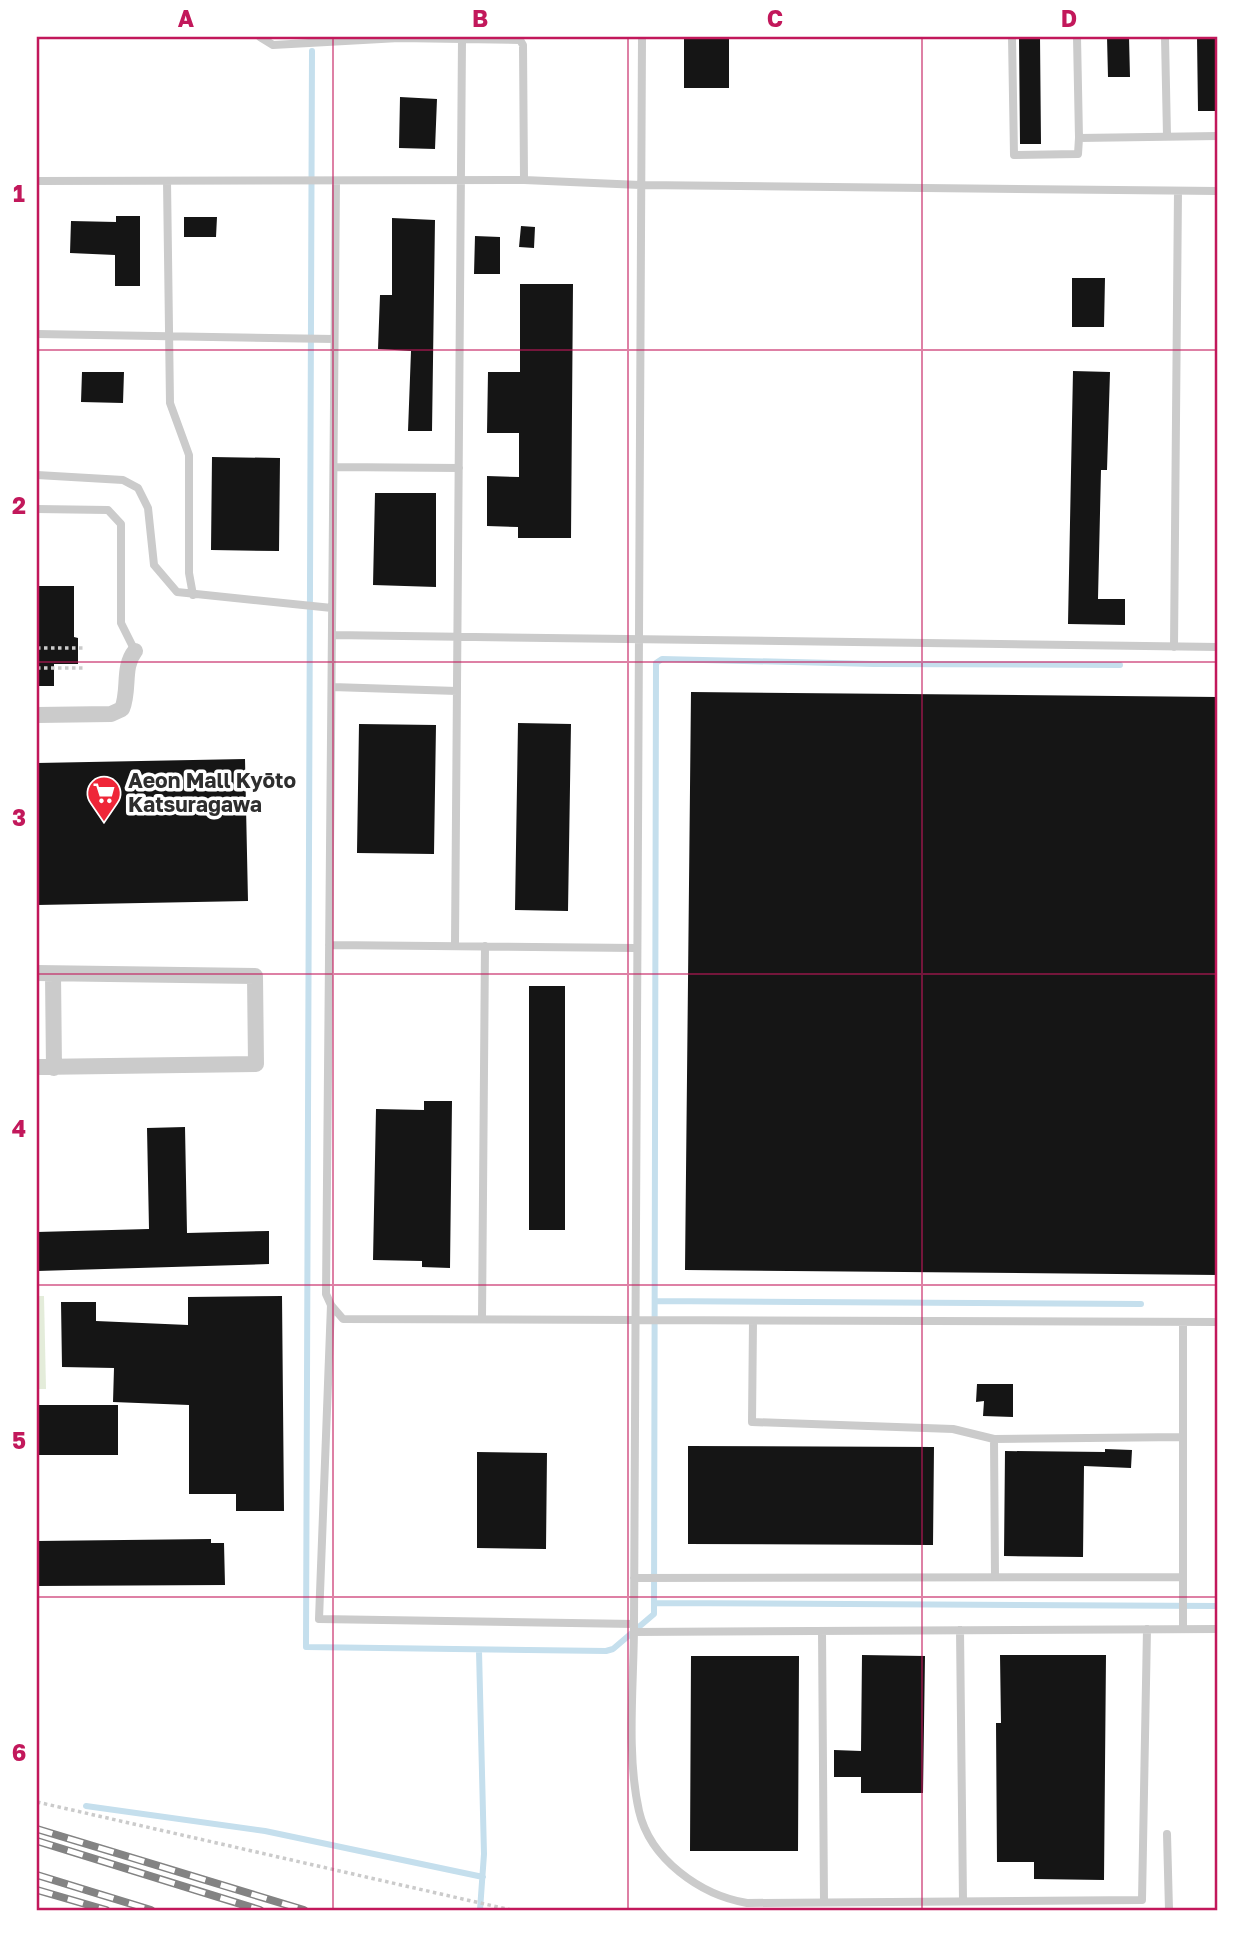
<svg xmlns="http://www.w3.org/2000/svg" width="1255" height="1947" viewBox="0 0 1255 1947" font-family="'Golos Text',sans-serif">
	<rect width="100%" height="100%" fill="#fff"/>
	<!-- green -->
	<path fill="#e4ecda" d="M37,1296H44L46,1389H37Z"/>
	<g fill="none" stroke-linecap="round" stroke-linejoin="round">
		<!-- stream -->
		<path stroke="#c5dfed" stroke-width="6" d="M312,51L306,1647L606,1651L613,1649L654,1614L656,663L662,659L874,664L1120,665
			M655,1301L1141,1304
			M654,1603L1218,1606
			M479,1651L484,1854L480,1910
			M86,1806L265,1831L483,1877"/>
	</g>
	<!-- building -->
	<path fill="#151515" d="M684,37H729V88H684Z
		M1019,37H1040L1041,144H1020Z
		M1107,37H1129L1130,77H1108Z
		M1197,37H1218V111H1198Z
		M400,97L437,99L435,149L399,148Z
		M116,216H140V286H115V255L70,253L71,221L116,222Z
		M184,217H217L216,237H184Z
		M392,218L435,220L432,431H408L411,351L378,349L380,295H392Z
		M521,226L535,227L534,248L519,247Z
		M475,236L500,237V274H474Z
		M1072,278H1105L1104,327H1072Z
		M520,284H573L571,538H518V527L487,526V476L519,477V433H487L488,372H520Z
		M1073,371L1110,372L1107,470H1101L1098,599H1125V625L1068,624Z
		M82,372H124L123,403L81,402Z
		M212,457L280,458L279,551L211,550Z
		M375,493H436V587L373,585Z
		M37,586H74V637L78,638V664H54V686H37Z
		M691,692L1218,697V1275L685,1270Z
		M518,723L571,724L568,911L515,910Z
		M359,724L436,725L434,854L357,853Z
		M245,759L248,901L37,905V763Z
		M529,986H565V1230H529Z
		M424,1101H452L450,1268L422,1267V1261L373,1260L376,1109L424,1110Z
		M185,1127L187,1233L269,1231V1264L37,1271V1232L149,1229L147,1128Z
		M282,1296L284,1511H236V1494H189V1405L113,1402L114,1368L62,1367L61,1302H96V1321L188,1325V1297Z
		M977,1384H1013V1417L983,1416L984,1401L976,1402Z
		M37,1405H118V1455H37Z
		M688,1446L934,1447L933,1545L688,1544Z
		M1105,1449L1132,1450L1131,1468L1084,1466L1083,1557L1004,1556L1005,1451L1105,1452Z
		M477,1452L547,1453L546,1549L477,1548Z
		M211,1539V1543H224L225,1585L37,1586V1541Z
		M862,1655L925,1656L923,1793H861V1777H834V1750L861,1751Z
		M1000,1655H1106L1104,1880L1034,1879V1862H997L996,1723H1001Z
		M691,1656H799L798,1851H690Z"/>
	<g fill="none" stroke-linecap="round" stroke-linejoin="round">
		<!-- path -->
		<path stroke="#cbcbcb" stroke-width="3.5" stroke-dasharray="3.5 3.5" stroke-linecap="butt" d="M37,648H85
			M37,668H85
			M37,1802L511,1910"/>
		<!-- lane -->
		<path stroke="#cbcbcb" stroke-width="8" d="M260,37L273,45L399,38L520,40L523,45L524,180
			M642,37L634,1624C634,1683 626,1753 639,1811C650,1859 700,1895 747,1903L1142,1900L1147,1629
			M1012,37L1014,155L1078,154L1079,138
			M1077,37L1079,138L1218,136
			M1165,37L1167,136
			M37,181L524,180L640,185L1218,191
			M167,181L170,403L189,455V573L193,595
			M336,181L326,1294L331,1305L343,1319L1218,1322
			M37,334L334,339
			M334,467L459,468
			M37,475L123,480L138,488L148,508L154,565L177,592L332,608
			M37,509L108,510L121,524V623L135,651
			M332,635L1218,647
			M1174,647L1178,191
			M332,687L457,691
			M329,945L635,948
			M455,945L462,39
			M331,1305L319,1619L634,1624
			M482,1319L485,946
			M753,1321L752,1422L953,1429L994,1439L1183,1437
			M994,1439L995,1577
			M634,1578L1183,1577
			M1183,1629V1322
			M960,1630L963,1901
			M822,1631L824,1902
			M634,1632L1218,1629
			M1167,1834L1169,1910"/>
		<!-- street -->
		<path stroke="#cbcbcb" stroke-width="16" d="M37,715L111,714L122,709C130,690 122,667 135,651
			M37,973L255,976L256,1064L37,1067
			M53,974L54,1068"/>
		<!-- rail casing -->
		<g stroke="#838383" stroke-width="8">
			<path id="rail" d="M37,1829L304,1910
				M37,1841L260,1910
				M37,1875L151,1910
				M37,1890L106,1910"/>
		</g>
		<!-- rail -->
		<use href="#rail" stroke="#fff" stroke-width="5" stroke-dasharray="16" stroke-linecap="butt"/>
	</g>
	<!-- grid -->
	<path fill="none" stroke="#c2185b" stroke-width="2" stroke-opacity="0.55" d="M333,37V1910M628,37V1910M922,37V1910M37,350H1218M37,662H1218M37,974H1218M37,1285H1218M37,1597H1218"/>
	<!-- icons -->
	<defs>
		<g id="supermarket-pin" transform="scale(1.75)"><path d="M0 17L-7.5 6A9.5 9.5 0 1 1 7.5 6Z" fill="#ef2638" stroke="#fff"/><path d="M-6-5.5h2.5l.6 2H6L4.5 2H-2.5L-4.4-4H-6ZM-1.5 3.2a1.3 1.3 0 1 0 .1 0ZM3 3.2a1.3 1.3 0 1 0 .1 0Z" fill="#fff"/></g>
	</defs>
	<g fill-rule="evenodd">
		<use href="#supermarket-pin" x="104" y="793"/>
	</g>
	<g text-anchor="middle" stroke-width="7" stroke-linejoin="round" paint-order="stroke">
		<!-- poi labels -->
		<g font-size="21" font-weight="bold" fill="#2e2e2e" stroke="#fff" text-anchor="start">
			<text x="128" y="788">Aeon Mall Kyōto<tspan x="128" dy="24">Katsuragawa</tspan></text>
		</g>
	</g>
	<!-- border -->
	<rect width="1255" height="1947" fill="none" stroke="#ffffff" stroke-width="77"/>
	<rect x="38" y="38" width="1178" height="1871" fill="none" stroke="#c2185b" stroke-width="2.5"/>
	<g font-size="23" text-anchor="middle" font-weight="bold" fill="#c2185b">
		<text x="186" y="27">A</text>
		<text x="480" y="27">B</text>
		<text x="775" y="27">C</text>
		<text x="1069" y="27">D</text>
		<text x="19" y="202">1</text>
		<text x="19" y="514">2</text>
		<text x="19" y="826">3</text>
		<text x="19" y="1137">4</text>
		<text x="19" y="1449">5</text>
		<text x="19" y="1761">6</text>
	</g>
</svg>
